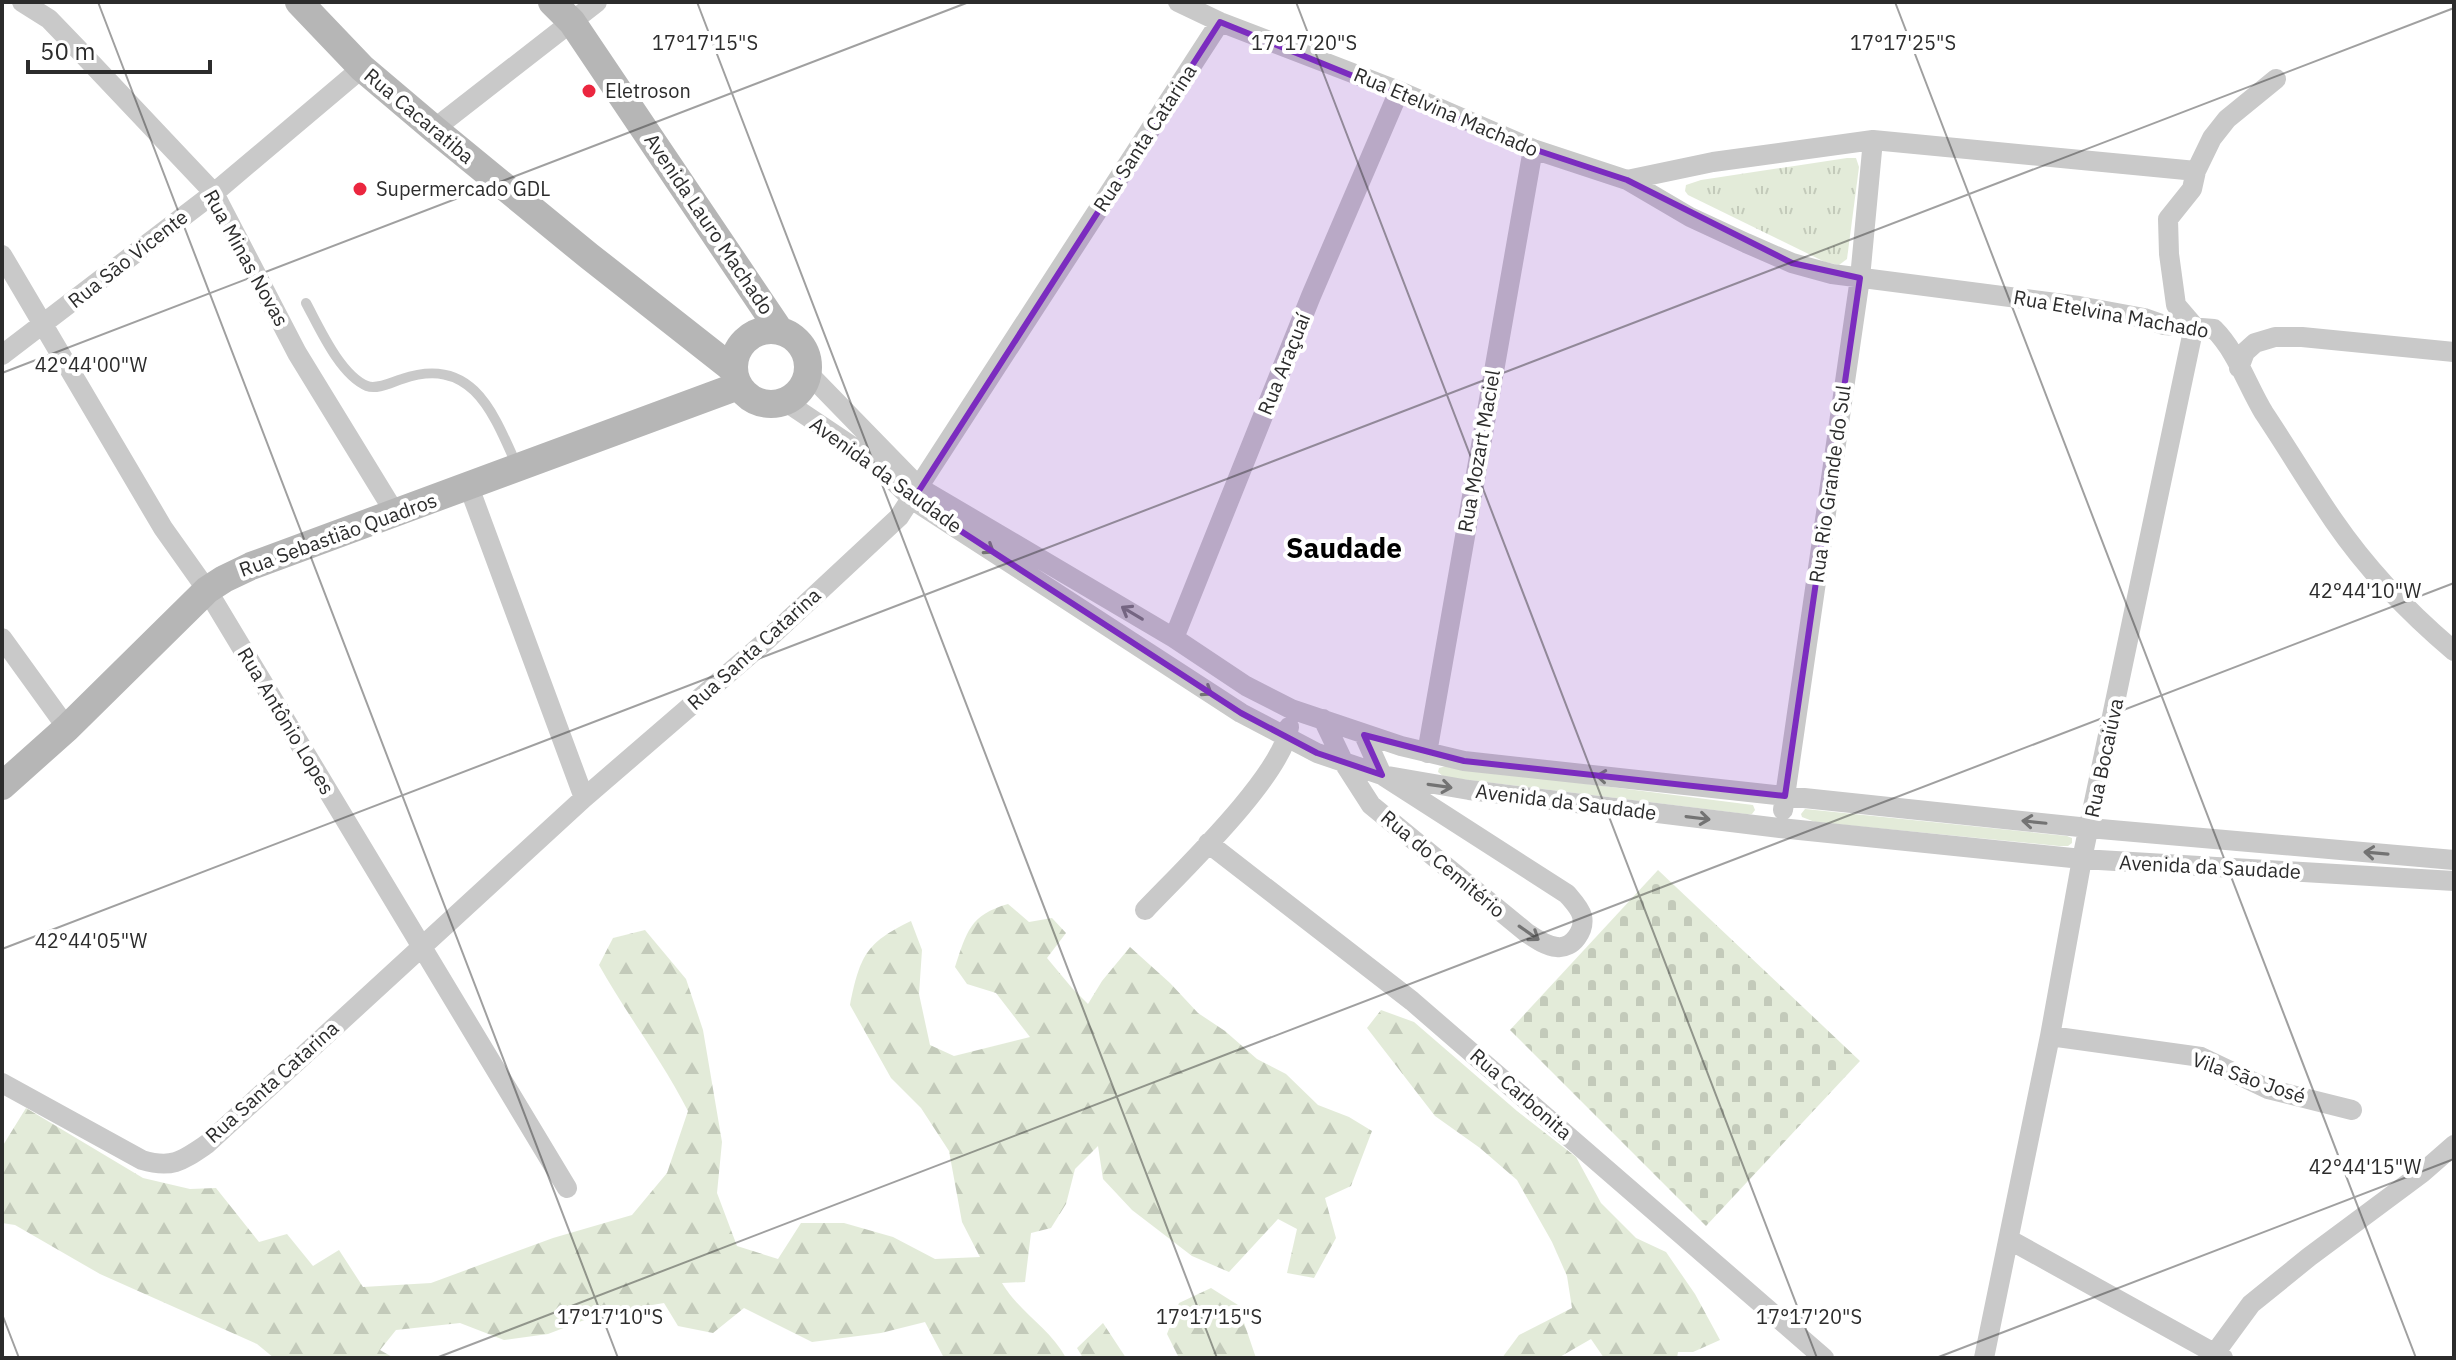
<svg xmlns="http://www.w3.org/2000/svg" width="2456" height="1360" viewBox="0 0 2456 1360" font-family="'IBM Plex Sans',sans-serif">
	<defs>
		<pattern id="grass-tufts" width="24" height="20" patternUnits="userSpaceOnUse" patternTransform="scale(2)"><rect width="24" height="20" fill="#e3ebd9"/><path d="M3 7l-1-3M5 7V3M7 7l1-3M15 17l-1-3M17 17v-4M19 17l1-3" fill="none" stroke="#c3caba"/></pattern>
		<pattern id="forest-firs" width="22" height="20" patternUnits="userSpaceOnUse" patternTransform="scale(2)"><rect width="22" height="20" fill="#e3ebd9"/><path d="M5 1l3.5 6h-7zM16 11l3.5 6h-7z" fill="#c3caba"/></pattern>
		<pattern id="cemetery-stones" width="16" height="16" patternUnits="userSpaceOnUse" patternTransform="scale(2)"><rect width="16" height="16" fill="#e3ebd9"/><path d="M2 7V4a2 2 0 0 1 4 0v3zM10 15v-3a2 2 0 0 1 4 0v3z" fill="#c3caba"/></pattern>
	</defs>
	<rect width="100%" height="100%" fill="#fff"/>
	<!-- grass -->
	<path fill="url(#grass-tufts)" d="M1847,158H1856L1859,167L1847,259L1839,265L1825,262L1688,195L1685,191L1686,185L1701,180Z"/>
	<!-- forest -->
	<path fill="url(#forest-firs)" d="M1008,904L1029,922L1052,918L1066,933L1047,958L1072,988L1088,1004L1102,981L1130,947L1170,983L1198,1013L1225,1031L1257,1059L1286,1074L1318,1105L1349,1117L1372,1131L1351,1186L1325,1198L1336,1238L1314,1278L1287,1273L1297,1229L1278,1219L1229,1272L1192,1256L1132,1210L1103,1179L1098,1146L1075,1169L1066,1204L1051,1228L1031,1233L1025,1282L1002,1283C1019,1312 1050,1328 1066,1358H944L925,1322L881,1333L812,1342L744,1308L713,1333L678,1326L664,1303L600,1314L548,1334L504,1340L460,1323L396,1330L380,1350L394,1358H274L257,1344L100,1274L15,1225L2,1223V1147L26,1108L143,1178L190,1189L216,1188L259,1242L287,1234L313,1266L339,1250L363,1287L431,1283L553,1238L632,1215L667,1173L688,1111C662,1060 627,1015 599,965L613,938L645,930L686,979L703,1030L722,1142L717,1193L737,1246L778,1259L801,1223H844L893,1237L935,1259L980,1257L962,1222L949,1151L921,1108L891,1078L850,1005C860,957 865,943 911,921L922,950L919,994L930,1045L954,1056L1030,1037L996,993L967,984L955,967C967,931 970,915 1008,904Z
		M1381,1010L1414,1022L1517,1111L1576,1157L1601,1203L1636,1238L1666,1252L1695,1294L1720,1340L1693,1352H1678L1677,1358H1604L1591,1339L1558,1358H1502L1519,1335L1572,1308L1567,1276L1552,1242L1517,1180L1480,1148L1435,1116L1367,1028Z
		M1211,1288L1238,1305L1256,1358H1179L1167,1334L1179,1303Z
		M1103,1323L1126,1358H1083L1077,1348Z"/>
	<!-- cemetery -->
	<path fill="url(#cemetery-stones)" d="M1658,870L1860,1061L1706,1226L1510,1030Z"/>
	<!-- garden -->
	<path fill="#e3ebd9" d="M1446,766L1745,804L1753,805L1755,810L1752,814H1746L1444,777L1438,772L1439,768Z
		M1805,809L2067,836L2072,838V843L2068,846H2059L1815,822L1802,817L1801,814Z"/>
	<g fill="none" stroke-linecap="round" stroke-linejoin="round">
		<!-- lane -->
		<path stroke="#c9c9c9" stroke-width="10" d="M306,303C319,327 340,375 367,386C377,390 392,382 402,379C472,355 493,412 517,466"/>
		<!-- street -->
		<path stroke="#c9c9c9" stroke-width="20" d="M22,2L49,19L76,47L214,193L297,353L395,513
			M1178,2L1220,22L1399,91L1533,149L1627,180L1690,217L1746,243L1792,263L1832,274L2079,306L2144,318L2164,325L2214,329C2237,352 2247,385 2264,413C2288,449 2310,486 2334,521C2367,569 2409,613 2454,651
			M434,129L597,2
			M1627,180L1713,162L1873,140L2196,171
			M2,255L163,528L207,590L567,1188
			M2,355L214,193L362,68
			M2239,368L2245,352L2255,343L2275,337H2302L2454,352
			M808,373L920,488L1174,638L1246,686L1291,709L1401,746L1464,761L1785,796L2089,828L2454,860
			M786,402L871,459L913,500L1241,713L1317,753L1382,775L1469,790L1780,828L2082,859L2454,881
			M469,487L584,798
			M2,638L67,728
			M1174,638L1311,296L1399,91
			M1323,719L1344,763L1371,805L1527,933C1536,939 1546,946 1557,947C1573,949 1585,930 1582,916C1580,908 1572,900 1567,894L1382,775L1364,735
			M1427,753L1533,149
			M1783,810L1860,278L1873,140
			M1208,843L1412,1001L1824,1358
			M1145,910C1181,872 1283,775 1289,727
			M2050,1036L2201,1057L2268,1089L2352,1110
			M2,1083L142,1160C172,1169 182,1161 207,1144L584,798L767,640L899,517L1220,22
			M2010,1240L2223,1358
			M2215,1353L2251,1304L2309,1257L2422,1173L2454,1145
			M1984,1358L2050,1036L2082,859L2194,326L2176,305L2169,254L2168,219L2192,189L2196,171L2212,138L2227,119L2276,79"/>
		<!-- secondary -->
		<path stroke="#b6b6b6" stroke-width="28" d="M299,2L362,68L434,129L589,256L734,370
			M552,2L572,22L780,331
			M734 367a37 37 0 1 1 74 0a37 37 0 1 1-74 0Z
			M2,786L67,728L207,590L224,579L251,566L738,386"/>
	</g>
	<!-- one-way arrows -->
	<defs><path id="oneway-shaft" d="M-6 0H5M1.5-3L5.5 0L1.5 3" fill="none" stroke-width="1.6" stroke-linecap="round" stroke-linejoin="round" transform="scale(2)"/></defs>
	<g stroke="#737373">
		<use href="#oneway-shaft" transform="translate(984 546) rotate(33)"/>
		<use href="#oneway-shaft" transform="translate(1132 613) rotate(-149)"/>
		<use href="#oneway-shaft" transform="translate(1202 688) rotate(33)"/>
		<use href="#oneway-shaft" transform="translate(1608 777) rotate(-174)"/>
		<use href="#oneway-shaft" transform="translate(1440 786) rotate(8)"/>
		<use href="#oneway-shaft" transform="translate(1698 818) rotate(7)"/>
		<use href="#oneway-shaft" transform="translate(2034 822) rotate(-174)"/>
		<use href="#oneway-shaft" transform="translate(2376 853) rotate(-175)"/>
		<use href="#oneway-shaft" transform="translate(1529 933) rotate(35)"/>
	</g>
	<!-- marked area -->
	<path fill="#7b2cbf" fill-opacity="0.2" stroke="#7b2cbf" stroke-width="6" stroke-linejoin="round" d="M1220,22L1533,149L1627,180L1792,263L1860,278L1785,796L1464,761L1364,735L1382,775L1317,753L1241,713L913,500Z"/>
	<!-- ticks -->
	<path fill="none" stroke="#2c2c2c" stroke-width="2" stroke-opacity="0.45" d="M98,2L618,1358M697,2L1217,1358M1296,2L1817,1358M1895,2L2416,1358M2,373L969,2M2,949L2454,8M2,1314L19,1358M436,1358L2454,583M1936,1358L2454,1159"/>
	<!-- markers -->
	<g fill="#eb263f" stroke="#fff" stroke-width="3">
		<circle cx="589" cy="91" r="8"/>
		<circle cx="360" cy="189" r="8"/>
	</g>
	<g text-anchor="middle" stroke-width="8" stroke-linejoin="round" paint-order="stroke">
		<!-- poi labels -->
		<g font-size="20" fill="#2c2c2c" stroke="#fff" text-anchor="start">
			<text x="605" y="98">Eletroson</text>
			<text x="376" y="196">Supermercado GDL</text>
		</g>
		<!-- street labels -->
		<g font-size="20" fill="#2c2c2c" stroke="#fff">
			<text transform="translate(1446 112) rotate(23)" y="7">Rua Etelvina Machado</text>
			<text transform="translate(419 116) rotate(40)" y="7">Rua Cacaratiba</text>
			<text transform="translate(1145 138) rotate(-57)" y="7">Rua Santa Catarina</text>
			<text transform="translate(709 224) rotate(56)" y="7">Avenida Lauro Machado</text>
			<text transform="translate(246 258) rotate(61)" y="7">Rua Minas Novas</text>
			<text transform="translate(128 259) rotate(-38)" y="7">Rua São Vicente</text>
			<text transform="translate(2111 314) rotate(10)" y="7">Rua Etelvina Machado</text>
			<text transform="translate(1284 364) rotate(-68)" y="7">Rua Araçuaí</text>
			<text transform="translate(1479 451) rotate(-80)" y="7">Rua Mozart Maciel</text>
			<text transform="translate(886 475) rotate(36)" y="7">Avenida da Saudade</text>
			<text transform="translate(1830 484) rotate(-82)" y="7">Rua Rio Grande do Sul</text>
			<text transform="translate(338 535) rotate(-20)" y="7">Rua Sebastião Quadros</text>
			<text transform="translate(754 649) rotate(-42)" y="7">Rua Santa Catarina</text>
			<text transform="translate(286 721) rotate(59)" y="7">Rua Antônio Lopes</text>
			<text transform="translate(2104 758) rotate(-78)" y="7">Rua Bocaiúva</text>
			<text transform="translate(1566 802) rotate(7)" y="7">Avenida da Saudade</text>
			<text transform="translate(1443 864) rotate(40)" y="7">Rua do Cemitério</text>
			<text transform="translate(2210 867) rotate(3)" y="7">Avenida da Saudade</text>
			<text transform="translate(2249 1078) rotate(19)" y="7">Vila São José</text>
			<text transform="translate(272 1082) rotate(-42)" y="7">Rua Santa Catarina</text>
			<text transform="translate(1521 1094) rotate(41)" y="7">Rua Carbonita</text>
		</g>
		<!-- district labels -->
		<g font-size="28" font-weight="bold" fill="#000" stroke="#fff">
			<text x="1344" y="558">Saudade</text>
		</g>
	</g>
	<g font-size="20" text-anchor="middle" fill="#2c2c2c" stroke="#fff" stroke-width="8" stroke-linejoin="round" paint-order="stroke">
		<text x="705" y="50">17°17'15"S</text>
		<text x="1304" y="50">17°17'20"S</text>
		<text x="1903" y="50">17°17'25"S</text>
		<text x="91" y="372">42°44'00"W</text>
		<text x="2365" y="598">42°44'10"W</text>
		<text x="91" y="948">42°44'05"W</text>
		<text x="2365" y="1174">42°44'15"W</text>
		<text x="610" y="1324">17°17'10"S</text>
		<text x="1209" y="1324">17°17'15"S</text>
		<text x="1809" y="1324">17°17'20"S</text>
	</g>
	<!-- border -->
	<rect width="2456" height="1360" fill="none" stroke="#2c2c2c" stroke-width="8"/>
	<!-- scale -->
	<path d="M28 60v12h182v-12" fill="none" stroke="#2c2c2c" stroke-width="4"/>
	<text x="40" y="60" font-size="24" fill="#2c2c2c" stroke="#ffffff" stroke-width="6" paint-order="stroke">50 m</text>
</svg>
